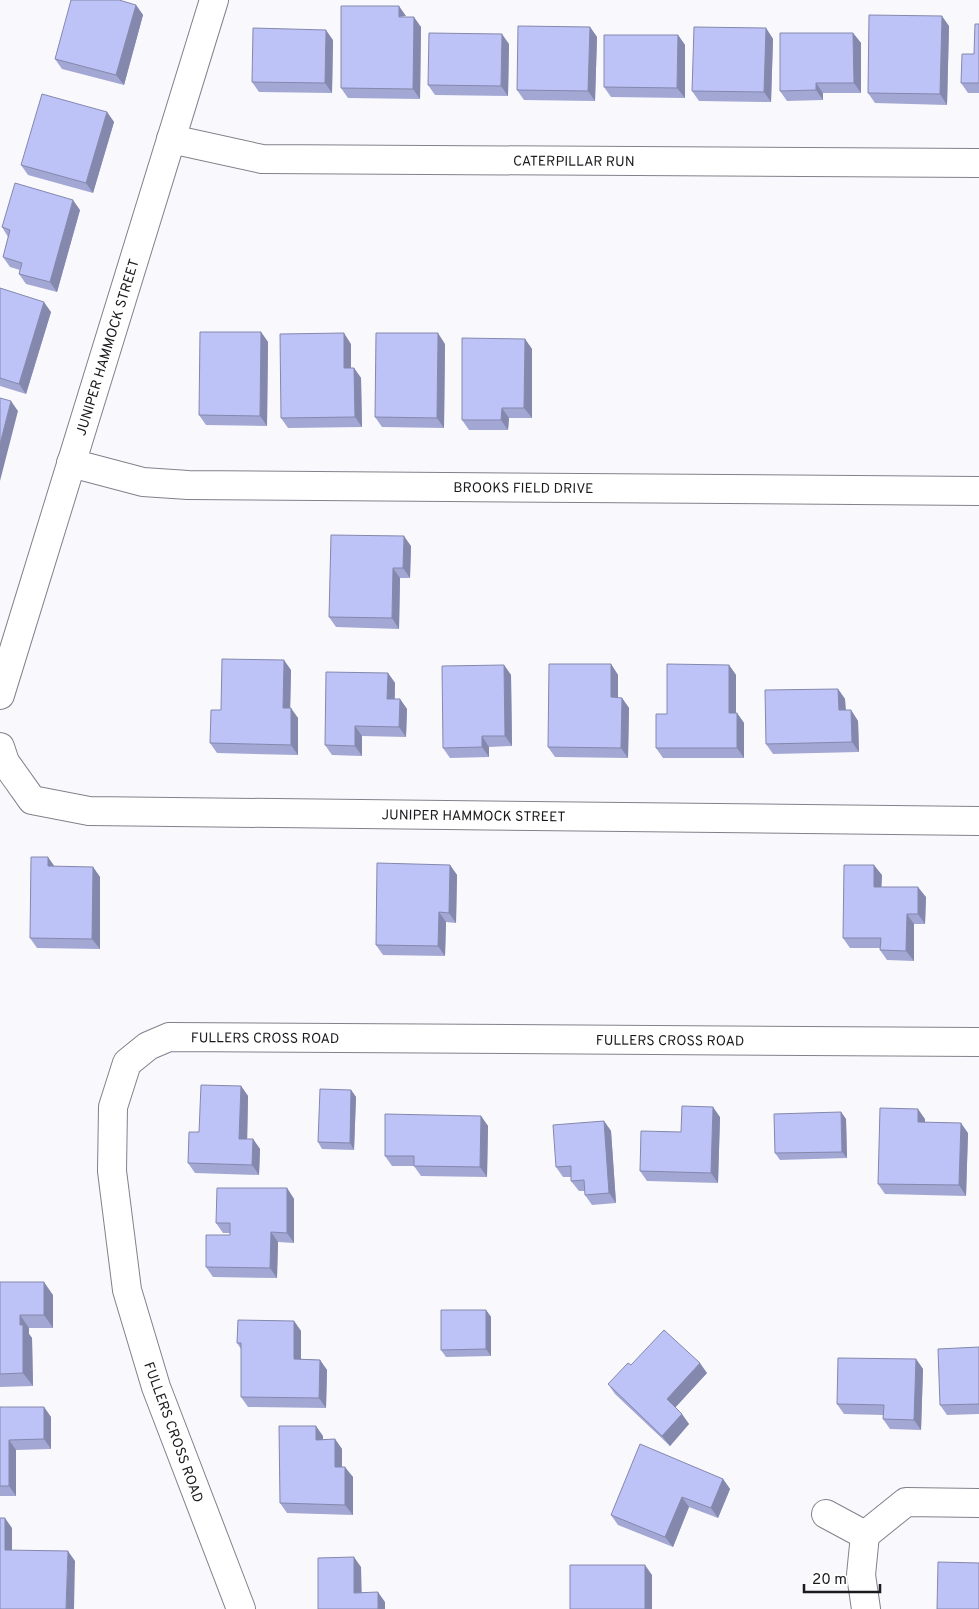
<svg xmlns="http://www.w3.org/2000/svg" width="979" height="1609" viewBox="0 0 979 1609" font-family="Overpass,sans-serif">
	<rect width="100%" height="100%" fill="#f9f9fd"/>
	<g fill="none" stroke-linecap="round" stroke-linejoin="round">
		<!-- minor casing -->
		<g stroke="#81818c" stroke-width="30">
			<g id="minor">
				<path id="s1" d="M171,139L262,159L979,163"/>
				<path id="s2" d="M71,463L143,482L188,485L979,491"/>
				<path id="s3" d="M0,695L214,0"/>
				<path id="s4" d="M0,747L5,762L32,800L89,811L979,821"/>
				<path d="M826,1514L865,1535"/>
				<path id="s5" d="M241,1609L156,1387L127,1290L112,1171L113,1107L127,1063L148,1046L169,1037L979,1042"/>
				<path d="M866,1609L861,1575L865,1535L906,1502L979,1503"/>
			</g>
		</g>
		<!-- minor -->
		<use href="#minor" stroke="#fff" stroke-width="28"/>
	</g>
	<!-- wall -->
	<path fill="#a3a7d4" d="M136,5L143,15L124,85L62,69L55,59Z
		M406,17L421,27L420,99L348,98L341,88Z
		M979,24V93H968L961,83L974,54Z
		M949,26L947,105L875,103L868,93Z
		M590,27L597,37L595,101L524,100L517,90Z
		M766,28L773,39L771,102L699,101L692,91Z
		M853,33L861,43V93H823V100L787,101L780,91Z
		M678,35L685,45V98L611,97L604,87Z
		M333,40L332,93L259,92L252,82Z
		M509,44L508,96L435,95L428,85Z
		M107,112L114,122L93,193L28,175L21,165Z
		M80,210L57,292L26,284L19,274L20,270L10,267L3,257L8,237L2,227Z
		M0,288L51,312L26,394L0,386Z
		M261,332L268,342L267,426L206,425L199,415Z
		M525,339L532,349V418H509L508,430H469L462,420Z
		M351,344V368H354L361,378L362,427L288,428L281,418Z
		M445,344L444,428L382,427L375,417Z
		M411,546L410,578H400L399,629L336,627L329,617Z
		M611,664L618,675V698H622L629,708L628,758L555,757L548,747Z
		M504,665L511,675L512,746L489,747V757L450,758L443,748Z
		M729,665L736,675V713H737L744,723V758H663L656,748L667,714Z
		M291,670L290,708L298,718V755L217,753L210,743L221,710Z
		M388,673L395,683V699H400L407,709L406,737L362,736V756L332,755L325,745Z
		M838,689L845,699L846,710H851L858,721L859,752L773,754L766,744Z
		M450,865L457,875L456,923L446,922L445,956L383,955L376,945Z
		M93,867L100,877V949L37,948L30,938Z
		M882,875L881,887L926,897L925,924H914V961L887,960L880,950V948H850L843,938Z
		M241,1086L248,1096L247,1139H253L260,1149L259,1175L195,1173L188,1163L199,1132Z
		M351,1090L356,1097L354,1150L322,1149L318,1142Z
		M841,1112L846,1119L847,1158L780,1160L775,1153Z
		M481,1116L488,1126L487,1177L421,1176L414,1166H392L385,1156Z
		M720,1117L718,1183L647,1181L640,1171L681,1132Z
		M925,1119V1122L968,1133L966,1196L885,1194L878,1184Z
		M604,1121L611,1131L616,1203L592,1205L585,1195V1191H579L571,1181V1177H563L556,1167Z
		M287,1188L294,1199V1243L278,1242L277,1278L213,1277L206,1267L230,1235V1233H223L216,1223Z
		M0,1282L53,1295V1328H29V1334L32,1338L33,1386L0,1387Z
		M486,1310L491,1317V1356L446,1357L441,1350Z
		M294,1321L301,1331V1359L320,1360L327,1370L326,1408L248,1407L241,1397V1349L237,1343Z
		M979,1347V1414L947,1415L940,1405Z
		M916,1359L923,1369L921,1430L890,1429L883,1419V1415L844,1414L837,1404Z
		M631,1365L707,1373L675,1407L689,1424L670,1446L615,1394L608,1384Z
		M0,1407H44L51,1417V1449L16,1450V1496H0Z
		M323,1436V1440L335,1439L342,1449V1467L353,1477V1515L287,1513L280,1503Z
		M723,1479L730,1489L718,1518L689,1507L673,1547L618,1525L611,1515Z"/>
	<!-- shaded-wall -->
	<path fill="#8488ad" d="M136,5L143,15L124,85L116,75Z
		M399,6L406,16L399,17Z
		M942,16L949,26L947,105L940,94Z
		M414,17L421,27L420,99L413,89Z
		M590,27L597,37L595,101L588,91Z
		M766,28L773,39L771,102L764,92Z
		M326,30L333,40L332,93L325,83Z
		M853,33L861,43V93L854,83Z
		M502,34L509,44L508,96L501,86Z
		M678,35L685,45V98L677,88Z
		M816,83L823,93V100L816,90Z
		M107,112L114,122L93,193L86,183Z
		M73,200L80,210L57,292L50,282Z
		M44,302L51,312L26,394L19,384Z
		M261,332L268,342L267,426L260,416Z
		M344,333L351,344V378L344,368Z
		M438,333L445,344L444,428L437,418Z
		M525,339L532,349V418L524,408Z
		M354,368L361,378L362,427L355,417Z
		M11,401L18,411L0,481V444Z
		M502,408L509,418L508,430L501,420Z
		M404,536L411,546L410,578L403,568Z
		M393,568L400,578L399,629L392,618Z
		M284,660L291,670L290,718L283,708Z
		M611,664L618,675V707L611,697Z
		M504,665L511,675L512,746L505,736Z
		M729,665L736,675V723L729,713Z
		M388,673L395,683L394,709L387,699Z
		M838,689L845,699L846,721L839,710Z
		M622,698L629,708L628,758L621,748Z
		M400,699L407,709L406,737L399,727Z
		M291,708L298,718V755L291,745Z
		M851,710L858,721L859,752L852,742Z
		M737,713L744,723V758L737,748Z
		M355,726L362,736V756L355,746Z
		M482,736L489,747V757L482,747Z
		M48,857L55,867L48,866Z
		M450,865L457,875L456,923L449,913Z
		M874,865L882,875L881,897L874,887Z
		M93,867L100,877V949L92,939Z
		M918,887L926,897L925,924L918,914Z
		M439,912L446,922L445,956L438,946Z
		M907,914L914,924V961L906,951Z
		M241,1086L248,1096L247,1149L239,1139Z
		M351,1090L356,1097L354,1150L350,1143Z
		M713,1107L720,1117L718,1183L711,1173Z
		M918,1109L925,1119V1132L918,1122Z
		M841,1112L846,1119L847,1158L842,1152Z
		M481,1116L488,1126L487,1177L480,1167Z
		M604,1121L611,1131L616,1203L609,1193Z
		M961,1123L968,1133L966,1196L959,1185Z
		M253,1139L260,1149L259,1175L252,1165Z
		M287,1188L294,1199V1243L287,1233Z
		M271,1232L278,1242L277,1278L270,1268Z
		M44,1282L53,1295V1328L44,1315Z
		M486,1310L491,1317V1356L486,1349Z
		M20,1315L29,1328V1334L32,1338L33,1386L23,1373Z
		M294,1321L301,1331V1369L294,1359Z
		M916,1359L923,1369L921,1430L914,1420Z
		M320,1360L327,1370L326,1408L319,1398Z
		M700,1363L707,1373L674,1409L667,1399Z
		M44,1407L51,1417V1449L44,1439Z
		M682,1414L689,1424L670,1446L662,1436Z
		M316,1426L323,1436V1450L316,1440Z
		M335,1439L342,1449V1478L335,1467Z
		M9,1440L16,1450V1496L9,1486Z
		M345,1467L353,1477V1515L345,1505Z
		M723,1479L730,1489L718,1518L711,1508Z
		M682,1497L689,1507L673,1547L665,1537Z
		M5,1518L12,1528V1560L5,1550Z
		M68,1551L75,1561L74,1609H66Z
		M354,1557L361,1567L362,1603L354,1593Z
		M645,1565L652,1575V1609H645Z
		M378,1592L385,1602V1609H378Z"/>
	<!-- building -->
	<path fill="#bdc2f7" stroke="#8488ad" d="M71,0H119L136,5L116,75L55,59Z
		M341,6H399V17H414L413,89L341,88Z
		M869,15L942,16L940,94L868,93Z
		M975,24H979V83H961L962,54H974Z
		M518,26L590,27L588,91L517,90Z
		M694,27L766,28L764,92L692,91Z
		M253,28L326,30L325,83L252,82Z
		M429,33L502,34L501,86L428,85Z
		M780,33H853L854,83H816V90L780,91Z
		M604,35H678L677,88L604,87Z
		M42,94L107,112L86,183L21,165Z
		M15,183L73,200L50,282L19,274L22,263L3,257L10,230L2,227Z
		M0,288L44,302L19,384L0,378Z
		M200,332H261L260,416L199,415Z
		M344,333V368H354L355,417L281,418L280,334Z
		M376,333H438L437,418L375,417Z
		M462,338L525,339L524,408H502L501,420H462Z
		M0,398L11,401L0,444Z
		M331,535L404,536L403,568H393L392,618L329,617Z
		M222,659L284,660L283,708H291V745L210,743L211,710H221Z
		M549,664H611V697L622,698L621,748L548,747Z
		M667,664L729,665V713H737V748H656V714H667Z
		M504,665L505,736H482V747L443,748L442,666Z
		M326,672L388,673L387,699H400L399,727L355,726V746L325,745Z
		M838,689L839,710H851L852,742L766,744L765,690Z
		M31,857H48V866L93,867L92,939L30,938Z
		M377,863L450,865L449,913L439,912L438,946L376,945Z
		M844,865H874V887H918V914H907L906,951L880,950L881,938H843Z
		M201,1085L241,1086L239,1139H253L252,1165L188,1163L189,1132H199Z
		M320,1089L351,1090L350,1143L318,1142Z
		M682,1106L713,1107L711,1173L640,1171L641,1131L681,1132Z
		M880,1108L918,1109V1122L961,1123L959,1185L878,1184Z
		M841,1112L842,1152L775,1153L774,1114Z
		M385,1114L481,1116L480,1167L414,1166V1156H385Z
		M604,1121L609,1193L585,1195L584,1180L571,1181V1166L556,1167L553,1125Z
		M217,1188H287V1233L271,1232L270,1268L206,1267V1235H230V1223H216Z
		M0,1282H44V1315H20V1325H23V1373L0,1374Z
		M441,1310H486V1349L441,1350Z
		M238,1320L294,1321V1359L320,1360L319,1398L241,1397V1343H237Z
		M664,1330L700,1363L667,1399L682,1414L662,1436L608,1384L628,1363L631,1365Z
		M979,1347V1404L940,1405L938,1349Z
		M838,1358L916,1359L914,1420L883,1419L884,1405L837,1404Z
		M0,1407H44V1439L9,1440V1486H0Z
		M279,1426H316V1440L335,1439V1467H345V1505L280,1503Z
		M640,1444L723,1479L711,1508L682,1497L665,1537L611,1515Z
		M0,1518H5V1550L68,1551L66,1609H0Z
		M354,1557V1593L378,1592V1609H318V1558Z
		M938,1562L979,1563V1609H937Z
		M570,1565H645V1609H570Z"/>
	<g text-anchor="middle" stroke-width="5" stroke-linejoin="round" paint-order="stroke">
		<!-- street labels -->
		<g font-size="14" fill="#1b1b1f" stroke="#fff">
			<text dy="5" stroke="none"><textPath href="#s1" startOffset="405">CATERPILLAR RUN</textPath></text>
			<text dy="5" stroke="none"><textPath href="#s3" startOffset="364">JUNIPER HAMMOCK STREET</textPath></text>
			<text dy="5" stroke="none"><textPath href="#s2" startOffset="455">BROOKS FIELD DRIVE</textPath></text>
			<text dy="5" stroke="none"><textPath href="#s4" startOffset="505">JUNIPER HAMMOCK STREET</textPath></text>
			<text dy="5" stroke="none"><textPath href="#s5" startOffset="715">FULLERS CROSS ROAD</textPath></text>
			<text dy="5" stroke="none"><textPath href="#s5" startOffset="1120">FULLERS CROSS ROAD</textPath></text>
			<text transform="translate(174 1432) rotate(70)" y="5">FULLERS CROSS ROAD</text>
		</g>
	</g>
	<!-- scale -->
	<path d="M804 1584v8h76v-8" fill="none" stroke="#1b1b1f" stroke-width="2.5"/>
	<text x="812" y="1584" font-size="15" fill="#1b1b1f" stroke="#ffffff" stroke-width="4" paint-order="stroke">20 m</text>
</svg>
